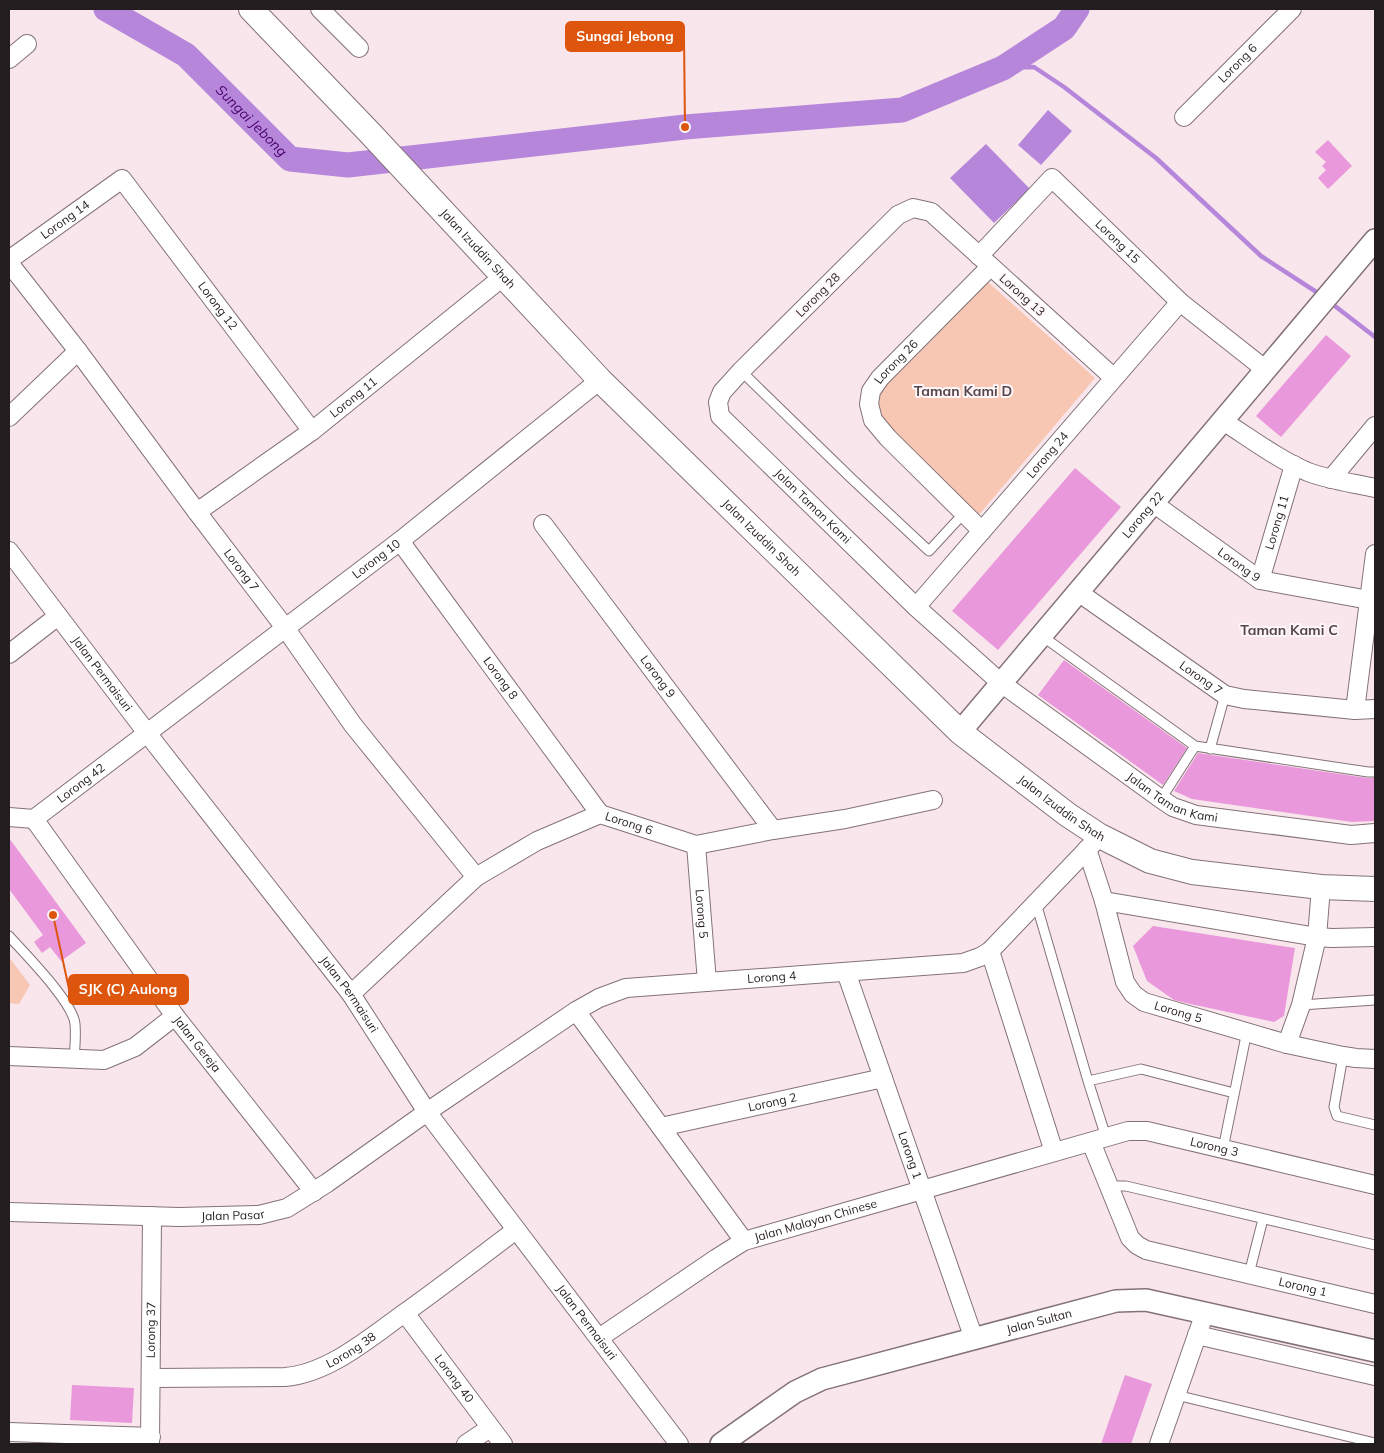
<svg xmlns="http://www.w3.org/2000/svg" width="1384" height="1453" viewBox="0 0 1384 1453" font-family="Mulish,sans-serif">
	<rect width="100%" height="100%" fill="#f9e6ec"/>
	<!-- green -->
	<path fill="#f8c7b3" d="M988,282L1095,378L978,516L879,419L876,405L878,391Z
		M9,957L30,985L19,1004L9,1003Z"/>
	<!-- water -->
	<path fill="#b686da" d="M1048,110L1072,131L1041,165L1018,145Z
		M986,144L1030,189L994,223L950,178Z"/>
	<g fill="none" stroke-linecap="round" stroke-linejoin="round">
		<!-- stream -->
		<path stroke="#b686da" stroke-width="4.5" d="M1003,68L1034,67L1064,87L1156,158L1261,256L1321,295
			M1331,303L1375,337"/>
		<!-- river -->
		<path stroke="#b686da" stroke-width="25" id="s1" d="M106,9L186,55L290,159L348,165L685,127L902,110L1003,68L1064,28L1077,9"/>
	</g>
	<!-- building -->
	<path fill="#e998db" d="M1328,140L1352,166L1328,189L1318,178L1326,170L1322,166L1326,162L1315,152Z
		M1326,335L1351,356L1281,437L1256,416Z
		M1075,468L1121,507L998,650L952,611Z
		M1064,660L1187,748L1163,785L1038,695Z
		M1198,753L1367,778H1375V821L1352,822L1192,799L1174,791Z
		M9,838L86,943L61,961L50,947L42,953L34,942L43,935L9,889Z
		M1153,926L1295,948L1284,1016L1274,1022L1186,1003L1174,1000L1147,981L1133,946Z
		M1125,1375L1152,1384L1131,1444H1101Z
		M72,1385L134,1388L132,1423L70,1420Z"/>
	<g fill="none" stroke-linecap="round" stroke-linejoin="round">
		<!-- service casing -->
		<g stroke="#837277" stroke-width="11">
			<path id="service" d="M741,371L852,479L929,551L964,513
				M1042,636L1195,746L1368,772H1375
				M1210,749L1225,695
				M1161,799L1195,746
				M1036,903L1088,1081L1106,1137
				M9,936C25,954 73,1002 75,1024C76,1036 75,1048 74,1059
				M1301,1005L1375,1000
				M1343,1056L1334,1107L1337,1116L1375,1125
				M1088,1081L1141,1069L1234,1093
				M1223,1149L1247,1031
				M1108,1186H1126L1375,1245
				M1249,1274L1263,1219
				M1176,1395L1375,1443"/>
		</g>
		<!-- minor casing -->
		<g stroke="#837277" stroke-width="20">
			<g id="minor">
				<path d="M320,9L359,48"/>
				<path d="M9,59L27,44"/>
				<path id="s2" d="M1184,117L1292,9"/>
				<path id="s3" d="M979,256L1052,178L1180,302L1266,370"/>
				<path id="s4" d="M9,260L122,179L312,431"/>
				<path id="s5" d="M9,263L78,351L197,512L286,629L353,725L476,877"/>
				<path id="s6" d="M1114,378L931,212L913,208L898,215L741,371L722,392L718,402L720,416L916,607L1001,683L1161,799L1173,807L1196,815L1351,835L1375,833"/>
				<path d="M9,417L78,351"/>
				<path d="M1223,421C1250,438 1279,460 1308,472C1329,480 1353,483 1375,488"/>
				<path d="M1331,479L1375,426"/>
				<path id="s7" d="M1153,503L1260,580L1369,600"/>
				<path id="s8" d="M197,512L312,431L504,276"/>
				<path id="s9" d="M543,524L773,830"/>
				<path id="s10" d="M982,531L888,438L873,420L869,404L871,391L880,378L990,267"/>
				<path id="s11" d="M400,541L600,814"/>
				<path id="s12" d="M9,551L147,733L351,994L427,1112L679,1444"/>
				<path id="s13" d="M1260,580L1294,465"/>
				<path id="s14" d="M1078,592L1225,695L1244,699L1355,710L1375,709"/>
				<path id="s15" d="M916,607L1180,302"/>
				<path d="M9,654L58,616"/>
				<path d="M1355,710L1375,554"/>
				<path id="s16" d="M9,817L34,819L400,541L600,380"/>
				<path id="s17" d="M34,819L175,1016L314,1192"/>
				<path id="s18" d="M696,845L707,982"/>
				<path id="s19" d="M1087,849L1104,901L1125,982L1133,994L1144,1002L1287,1044L1343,1056L1356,1058L1375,1059"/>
				<path d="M1104,901L1317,937L1332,938L1375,937"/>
				<path d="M990,951L1054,1152"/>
				<path id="s20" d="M846,972L974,1339"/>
				<path id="s21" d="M351,994L476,877L537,841L600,814L696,845L773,830L845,819L933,800"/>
				<path d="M576,1011L744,1241"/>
				<path d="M1287,1044L1301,1005L1317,937L1321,887"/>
				<path d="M9,1056L104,1060L135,1047L175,1016"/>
				<path id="s22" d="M661,1127L883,1078"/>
				<path id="s23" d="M1091,1142L1130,1238L1137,1245L1146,1250L1375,1304"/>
				<path id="s24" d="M9,1212L179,1217L259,1215L287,1208L327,1183L427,1112L576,1011L599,998L626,988L963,963L980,957L990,951L1100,836"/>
				<path id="s25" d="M405,1313L503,1444"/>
				<path d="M1197,1335L1375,1376"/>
				<path id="s26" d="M599,1338L717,1258L744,1241L1128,1131H1147L1375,1185"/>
				<path id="s27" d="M152,1378L285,1377C326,1374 366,1341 399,1317C439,1289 477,1259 516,1230"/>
				<path d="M9,1432L151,1437"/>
				<path id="s28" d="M150,1444L152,1216"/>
				<path d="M466,1444L490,1428"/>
				<path d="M1159,1444L1201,1324"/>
			</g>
		</g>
		<!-- tertiary casing -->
		<g stroke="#837277" stroke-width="24">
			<g id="tertiary">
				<path id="s29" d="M960,732L1375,240"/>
				<path id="s30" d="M721,1444L795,1392L822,1379L1116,1301L1146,1300L1375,1351"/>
			</g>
		</g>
		<!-- secondary casing -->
		<g stroke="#837277" stroke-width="26">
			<g id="secondary">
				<path id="s31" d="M251,9L370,133L600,380L960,732L1068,815L1100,836L1150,861L1192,872L1321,887L1375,889"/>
			</g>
		</g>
		<!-- service -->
		<use href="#service" stroke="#fff" stroke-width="9"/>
		<!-- minor -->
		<use href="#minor" stroke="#fff" stroke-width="18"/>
		<!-- tertiary -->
		<use href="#tertiary" stroke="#fff" stroke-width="21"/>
		<!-- secondary -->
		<use href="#secondary" stroke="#fff" stroke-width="24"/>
	</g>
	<g text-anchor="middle" stroke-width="4" stroke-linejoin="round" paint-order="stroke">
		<!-- street labels -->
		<g font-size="12" fill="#241d20" stroke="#fef6f9">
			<text dy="4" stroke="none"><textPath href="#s2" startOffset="76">Lorong 6</textPath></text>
			<text dy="4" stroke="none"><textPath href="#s4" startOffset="69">Lorong 14</textPath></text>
			<text dy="4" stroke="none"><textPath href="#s3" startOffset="198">Lorong 15</textPath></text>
			<text dy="4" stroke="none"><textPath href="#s31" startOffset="330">Jalan Izuddin Shah</textPath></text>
			<text transform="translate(818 295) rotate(-45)" y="4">Lorong 28</text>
			<text transform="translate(1022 295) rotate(42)" y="4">Lorong 13</text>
			<text dy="4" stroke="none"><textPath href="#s4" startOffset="298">Lorong 12</textPath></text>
			<text dy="4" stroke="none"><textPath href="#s10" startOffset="224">Lorong 26</textPath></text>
			<text dy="4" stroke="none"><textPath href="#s8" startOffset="194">Lorong 11</textPath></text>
			<text dy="4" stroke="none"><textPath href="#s15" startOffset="201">Lorong 24</textPath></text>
			<text dy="4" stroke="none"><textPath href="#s6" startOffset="686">Jalan Taman Kami</textPath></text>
			<text dy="4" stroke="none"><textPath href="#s29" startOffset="284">Lorong 22</textPath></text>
			<text dy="4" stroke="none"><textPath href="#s13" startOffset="60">Lorong 11</textPath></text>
			<text dy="4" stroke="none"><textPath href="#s31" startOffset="735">Jalan Izuddin Shah</textPath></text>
			<text dy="4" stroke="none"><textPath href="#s16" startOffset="455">Lorong 10</textPath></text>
			<text dy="4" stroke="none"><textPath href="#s7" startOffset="106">Lorong 9</textPath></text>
			<text dy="4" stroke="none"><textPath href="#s5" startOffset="385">Lorong 7</textPath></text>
			<text dy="4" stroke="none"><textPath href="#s12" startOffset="154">Jalan Permaisuri</textPath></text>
			<text dy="4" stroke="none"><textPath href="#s9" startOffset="191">Lorong 9</textPath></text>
			<text dy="4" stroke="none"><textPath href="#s11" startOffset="170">Lorong 8</textPath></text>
			<text dy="4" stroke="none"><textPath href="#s14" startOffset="150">Lorong 7</textPath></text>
			<text dy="4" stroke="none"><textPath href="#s16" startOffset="84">Lorong 42</textPath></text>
			<text dy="4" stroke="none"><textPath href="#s6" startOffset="1152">Jalan Taman Kami</textPath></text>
			<text dy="4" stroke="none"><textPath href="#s31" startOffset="1140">Jalan Izuddin Shah</textPath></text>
			<text dy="4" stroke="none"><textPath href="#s21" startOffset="341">Lorong 6</textPath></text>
			<text dy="4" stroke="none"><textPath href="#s18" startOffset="69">Lorong 5</textPath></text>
			<text dy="4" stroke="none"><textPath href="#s24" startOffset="830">Lorong 4</textPath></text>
			<text dy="4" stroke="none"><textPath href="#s12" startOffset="559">Jalan Permaisuri</textPath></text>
			<text dy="4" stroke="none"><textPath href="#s19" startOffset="202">Lorong 5</textPath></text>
			<text dy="4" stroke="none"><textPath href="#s17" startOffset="278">Jalan Gereja</textPath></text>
			<text dy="4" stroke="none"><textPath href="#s22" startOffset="114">Lorong 2</textPath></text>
			<text dy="4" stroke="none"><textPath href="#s26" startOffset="662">Lorong 3</textPath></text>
			<text dy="4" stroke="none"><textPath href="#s20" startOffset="194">Lorong 1</textPath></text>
			<text dy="4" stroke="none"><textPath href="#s24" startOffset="224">Jalan Pasar</textPath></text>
			<text dy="4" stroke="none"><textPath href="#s26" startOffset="249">Jalan Malayan Chinese</textPath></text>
			<text dy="4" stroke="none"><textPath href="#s23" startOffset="285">Lorong 1</textPath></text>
			<text dy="4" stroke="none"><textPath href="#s12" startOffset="964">Jalan Permaisuri</textPath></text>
			<text dy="4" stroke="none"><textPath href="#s30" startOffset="345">Jalan Sultan</textPath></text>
			<text dy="4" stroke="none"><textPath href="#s28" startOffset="114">Lorong 37</textPath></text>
			<text dy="4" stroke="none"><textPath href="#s27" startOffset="205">Lorong 38</textPath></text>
			<text dy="4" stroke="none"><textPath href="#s25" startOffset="82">Lorong 40</textPath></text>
		</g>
		<!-- water labels -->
		<g font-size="14" font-style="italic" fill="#49016c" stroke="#fef6f9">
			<text dy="5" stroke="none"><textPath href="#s1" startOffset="185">Sungai Jebong</textPath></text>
		</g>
		<!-- neighbourhood labels -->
		<g font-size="14" font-weight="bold" fill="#56464b" stroke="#fef6f9">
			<text x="963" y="396">Taman Kami D</text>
			<text x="1289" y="635">Taman Kami C</text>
		</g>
	</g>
	<!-- callouts -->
	<path fill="none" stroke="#de560d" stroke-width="2" d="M685 127L684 37M53 915L69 989"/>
	<g fill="#de560d" stroke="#fef6f9" stroke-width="2">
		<circle cx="685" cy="127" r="5"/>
		<circle cx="53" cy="915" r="5"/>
	</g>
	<g fill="#de560d" stroke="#de560d" stroke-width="2">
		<rect x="566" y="22" width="118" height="29" rx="5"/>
		<rect x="69" y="975" width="119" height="29" rx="5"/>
	</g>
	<g font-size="14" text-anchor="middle" font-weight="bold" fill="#fff">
		<text x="625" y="41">Sungai Jebong</text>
		<text x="128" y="994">SJK (C) Aulong</text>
	</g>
	<!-- border -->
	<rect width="1384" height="1453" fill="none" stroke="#241d20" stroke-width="20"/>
</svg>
